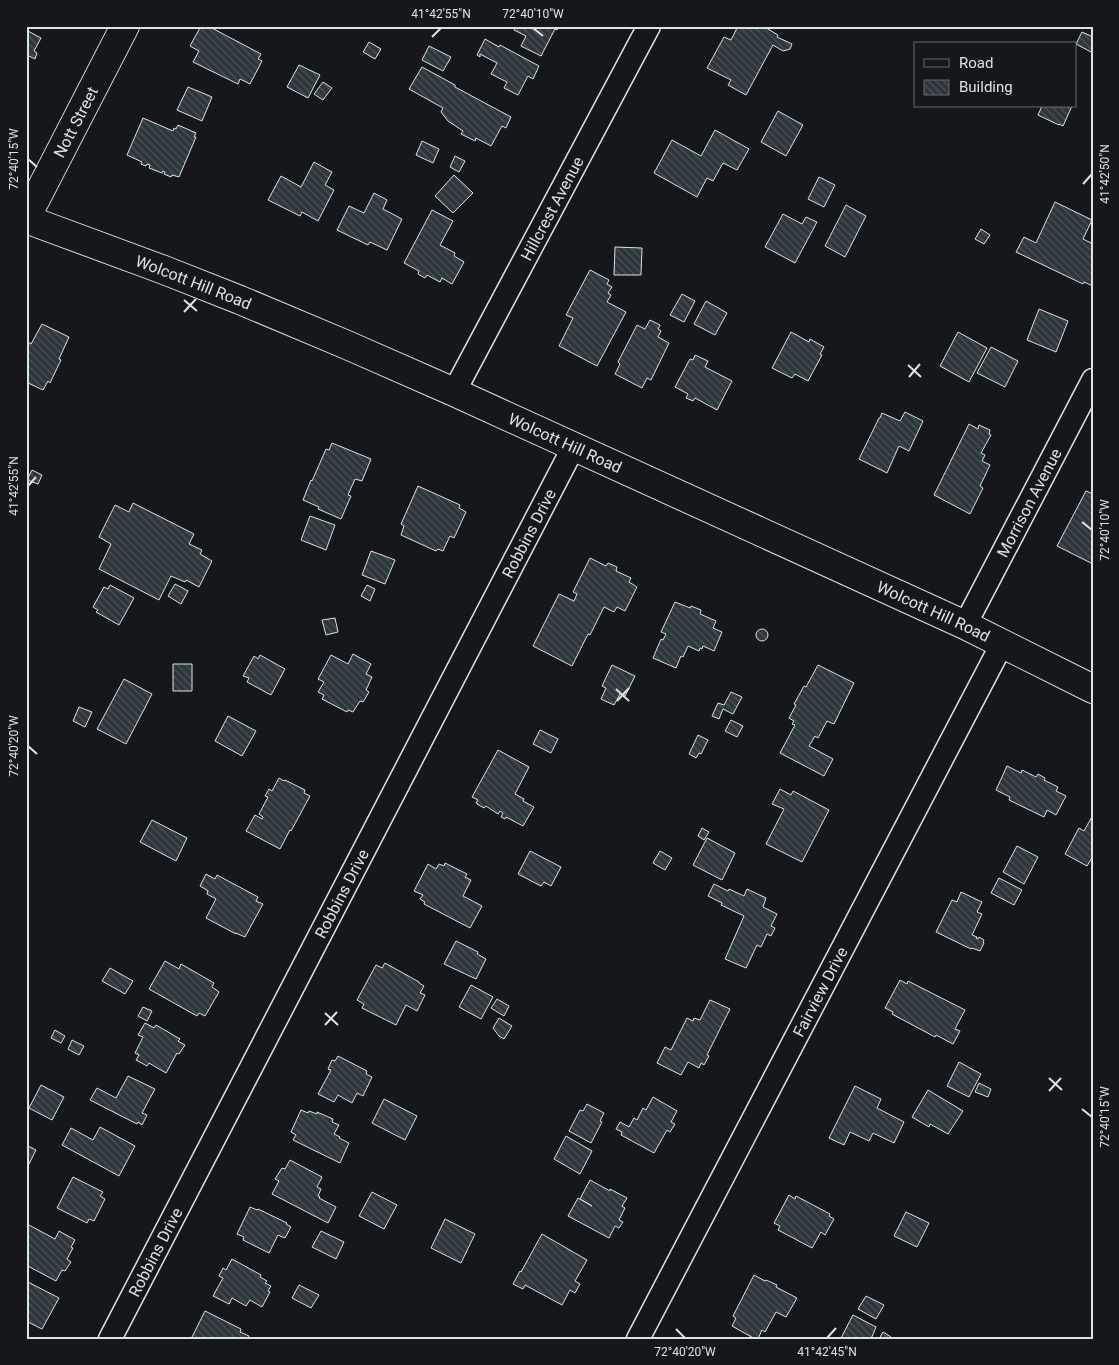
<svg xmlns="http://www.w3.org/2000/svg" width="1119" height="1365" viewBox="0 0 1119 1365" font-family="Roboto,sans-serif">
	<defs>
		<pattern id="building-back-hatch" width="6" height="6" patternUnits="userSpaceOnUse" patternTransform="scale(1.25)"><rect width="6" height="6" fill="#2c363c"/><path d="M-1 5l2 2M0 0l6 6M5-1l2 2" fill="none" stroke="#4a5358"/></pattern>
	</defs>
	<rect width="100%" height="100%" fill="#14181c"/>
	<!-- building -->
	<path fill="url(#building-back-hatch)" stroke="#d8e6dc" d="M201,26H208L261,54L258,59L262,61L250,84L240,79L238,84L193,62L199,51L190,46Z
		M516,26H559L557,30L555,29L541,56L521,46L526,36L514,30Z
		M738,26H763L778,35L777,37L792,44L790,49L783,51L773,45L746,95L728,85L731,80L707,68L724,37L731,40Z
		M26,30L41,38L34,51L37,53L35,59L29,56L26,63Z
		M1082,32L1093,37V53L1076,44Z
		M485,39L499,47L500,45L539,66L533,79L528,76L518,95L504,88L507,82L491,74L497,63L480,54V57L477,55Z
		M369,42L381,49L375,59L363,52Z
		M429,46L451,57L443,71L422,60Z
		M299,65L320,75L308,98L287,87Z
		M422,67L455,85V87L511,117L506,128L502,126L491,146L476,138L475,141L461,134L463,131L448,121L441,112L443,108L409,89Z
		M323,82L332,88L323,100L314,94Z
		M188,87L212,97L202,121L177,110Z
		M1042,106H1072L1063,126L1059,124V125L1038,115Z
		M778,111L803,125L786,156L761,142Z
		M143,118L173,131L174,128L176,129L178,125L196,133L194,137H196L179,177L172,175L171,177L164,174L165,172L163,171L162,173L149,168L150,165L147,164L146,166L141,164L142,162L127,155Z
		M715,130L749,149L737,170L723,163L713,181L707,178L697,197L654,173L672,140L701,156Z
		M422,141L439,149L433,163L416,155Z
		M455,156L465,161L459,172L450,167Z
		M314,162L332,172L325,185L334,190L318,221L302,212L300,216L268,200L281,176L301,187Z
		M454,175L473,193L453,213L435,196Z
		M819,177L835,185L824,207L808,199Z
		M374,193L387,200L383,209L402,219L387,250L370,242L368,245L337,230L349,206L364,213Z
		M1055,202L1092,220L1083,239L1093,244V286L1084,282L1083,284L1016,252L1024,237L1036,243Z
		M846,205L866,216L845,257L825,246Z
		M432,210L453,221L440,245L455,253L454,256L464,262L452,284L442,278L440,282L427,275L425,278L418,274L419,271L404,263Z
		M783,214L802,224L806,217L817,222L795,263L765,247Z
		M981,229L990,235L984,244L975,239Z
		M615,247L642,248L641,275H614Z
		M590,270L609,280L607,284L612,287L608,293L611,295L607,302L626,312L597,366L559,346L573,318L566,315Z
		M682,294L695,301L684,322L670,315Z
		M706,301L727,313L715,335L694,324Z
		M1039,309L1068,321L1056,352L1027,340Z
		M650,320L660,325L658,329L661,331L658,337L669,343L651,380L647,378L642,388L615,374L620,364L618,362L637,325L645,329Z
		M42,324L69,337L59,359L61,360L50,383L48,381L43,390L26,382V346L28,342L31,344Z
		M791,332L809,342L810,339L824,347L820,354L822,355L808,381L795,374L792,378L772,368Z
		M958,332L987,348L969,382L940,366Z
		M991,347L1018,361L1005,387L977,373Z
		M695,355L708,361L705,367L732,381L717,410L695,398L693,401L686,398L688,394L675,387L690,359L693,360Z
		M905,412L923,421L909,451L899,446L887,473L859,459L879,418H880L882,413L900,421Z
		M969,424L978,429L979,425L990,430L989,434L991,435L981,453L985,455L982,461L990,465L980,486L983,488L970,514L934,495Z
		M332,443L371,459L362,481L355,479L348,495L351,496L341,519L318,509L319,507L303,500L311,480L312,481L326,449L329,450Z
		M32,470L42,475L38,484L27,480Z
		M418,486L460,505L459,508L466,512L454,538L450,536L443,551L438,549L436,551L401,535L404,526L401,524Z
		M1086,491L1093,494V564L1057,546Z
		M133,503L194,534L189,544L202,550L200,554L212,561L199,587L186,580L185,582L171,576L159,600L99,569L111,544L99,537L115,505L129,512Z
		M310,516L335,525L326,550L301,540Z
		M371,551L395,560L385,584L362,575Z
		M590,558L606,566L608,563L617,567L616,571L631,578L629,582L637,587L625,611L617,607L614,612L604,607L590,635L588,634L572,666L533,646L559,594L574,601L577,594L573,592Z
		M175,584L188,591L181,604L168,596Z
		M110,585L134,598L119,625L96,612L98,610L93,607L104,587L108,589Z
		M367,585L375,589L370,601L361,596Z
		M675,602L690,608L691,606L701,610L700,614L716,621L713,628L722,632L714,651L703,646L702,649L700,648L699,651L688,646L683,657L681,656L676,668L653,658L661,639L663,640L666,634L661,632Z
		M335,618L338,632L326,635L322,620Z
		M756 635a6 6 0 1 1 12 0a6 6 0 1 1-12 0Z
		M353,654L371,664L366,674L372,677L366,690L369,692L363,702L360,701L353,712L348,710L347,712L322,699L324,695L318,692L324,682L318,679L331,655L348,664Z
		M260,655L285,669L271,695L247,682L249,678L243,676L254,656L258,659Z
		M173,664H192V691H173Z
		M612,665L635,676L625,696L620,694L614,705L601,699L606,688L602,686Z
		M818,665L854,683L834,724L827,721L818,738L815,736L809,746L833,759L824,776L780,753L795,725L792,724L794,721L789,718L796,705L794,704L804,686L806,687Z
		M124,679L152,694L126,744L97,729Z
		M731,692L742,697L733,714L723,709L719,719L712,716L718,703L724,705Z
		M79,707L92,712L85,727L73,721Z
		M228,716L256,731L242,756L215,741Z
		M731,720L743,726L737,737L725,731Z
		M540,730L558,739L551,753L533,744Z
		M698,735L708,740L701,754L699,753L696,758L689,754Z
		M498,750L529,767L515,794L524,799L523,801L534,807L523,826L506,817L505,819L501,817L503,813L500,811L498,814L486,806L484,808L477,804H478L476,803L478,800L472,797Z
		M1007,766L1021,773L1022,770L1036,777L1038,774L1045,778L1044,780L1058,787L1056,791L1066,796L1056,815L1047,810L1044,817L1009,800L1010,797L996,790Z
		M279,778L284,781L285,780L305,790L304,793L310,796L291,831L290,830L280,849L246,831L255,815L262,819L263,817L259,814L268,797L265,796L269,789L272,791Z
		M780,789L791,795L793,791L829,810L802,862L766,844L784,809L772,804Z
		M1093,815V856L1087,866L1065,854L1079,828L1084,831Z
		M152,820L187,838L176,861L140,842Z
		M702,828L709,832L704,840L698,836Z
		M707,838L735,853L722,880L693,865Z
		M1017,846L1038,857L1024,884L1003,872Z
		M530,851L561,867L551,886L544,882L541,886L518,874Z
		M660,851L672,858L665,870L653,863Z
		M445,863L467,874L465,877L471,880L463,896L482,906L470,928L424,904L425,902L420,899L423,895L414,891L428,864L436,869L439,864L444,866Z
		M206,874L215,879L217,875L258,897L256,901L263,904L245,937L236,933V934L206,918L216,899L207,894L208,891L200,886Z
		M999,878L1022,890L1014,905L991,893Z
		M714,884L728,891L729,889L744,896L747,889L766,898L763,907L777,914L771,926L775,928L771,936L767,934L761,947L757,945L746,968L725,959L744,916L721,905L722,903L708,896Z
		M961,892L982,902L977,912L982,914L972,935L977,937L976,938L978,939L979,937L984,940L983,942L984,943L980,951L972,948L971,949L936,932L952,900L957,902Z
		M456,941L478,952L477,954L486,959L476,979L444,964Z
		M165,961L179,969L181,964L214,983L212,987L219,992L205,1016L199,1013L197,1016L149,989Z
		M385,963L419,982V983L424,986L420,993L425,995L417,1011L406,1005L396,1025L362,1008L364,1004L357,1000L376,965L382,968Z
		M110,968L133,981L125,994L102,981Z
		M900,980L907,984L908,981L965,1010L955,1029L960,1031L953,1044L936,1035L935,1037L892,1014L893,1012L885,1008Z
		M471,985L493,997L481,1019L459,1007Z
		M497,999L509,1006L504,1016L491,1008Z
		M710,1000L730,1009L707,1055L709,1056L704,1065L701,1063L699,1068L688,1062L681,1075L657,1063L665,1047L671,1050L687,1018L693,1021L694,1018L700,1020Z
		M143,1007L152,1011L147,1021L138,1016Z
		M499,1018L512,1026L504,1039L499,1036L493,1028Z
		M145,1023L154,1028L156,1025L180,1039L178,1041L185,1045L179,1054L177,1053L166,1073L149,1063L147,1066L136,1060L139,1055L135,1053L143,1037L138,1035Z
		M55,1030L65,1036L61,1043L51,1038Z
		M72,1040L84,1046L79,1055L68,1049Z
		M338,1056L367,1071L366,1074L372,1077L363,1096L357,1093L352,1103L338,1095L334,1102L318,1094L331,1070L328,1069L332,1060L335,1061Z
		M959,1062L981,1074L969,1097L947,1086Z
		M128,1076L155,1089L142,1113L147,1115L142,1125L138,1122L137,1124L90,1100L97,1088L116,1098Z
		M979,1083L991,1089L988,1097L975,1092Z
		M41,1085L64,1097L52,1120L29,1108Z
		M855,1086L881,1099L877,1108L904,1122L894,1143L873,1133L869,1141L850,1132L844,1145L829,1138Z
		M928,1090L963,1111L948,1134L930,1124L929,1127L912,1117Z
		M653,1097L677,1111L671,1122L675,1124L670,1132L667,1130L654,1153L621,1135L622,1132L616,1129L620,1122L629,1127L634,1118L637,1120L643,1108L646,1110Z
		M384,1099L417,1116L405,1140L372,1123Z
		M587,1104L604,1113L600,1121L602,1122L591,1143L569,1131L580,1110L583,1111Z
		M301,1110L308,1113L309,1111L317,1114V1112L333,1119L332,1122L339,1125L334,1134L340,1137L339,1138L349,1143L340,1163L293,1140L296,1135L291,1132Z
		M100,1127L135,1146L119,1176L62,1145L71,1128L93,1140Z
		M566,1136L592,1151L580,1174L554,1159Z
		M26,1145L36,1150L29,1164L26,1163Z
		M290,1160L322,1177L317,1187L321,1189L318,1196L320,1197L319,1198L336,1207L328,1223L272,1194L279,1181L275,1179L282,1168L285,1169Z
		M73,1177L103,1192L100,1196L105,1199L94,1221L89,1219L87,1223L57,1208Z
		M590,1180L610,1191V1189L627,1198L622,1206L625,1208L619,1220L623,1222L619,1228L615,1226L609,1238L568,1216L578,1198L592,1206L580,1199Z
		M372,1192L397,1205L384,1229L359,1216Z
		M789,1195L795,1199L796,1196L830,1214L829,1216L834,1219L825,1235L821,1232L812,1248L778,1230L780,1226L774,1223Z
		M250,1207L257,1210L258,1209L287,1223L286,1224L291,1227L285,1238L278,1235L269,1253L243,1240L244,1237L237,1234Z
		M906,1212L929,1223L917,1247L894,1236Z
		M445,1219L475,1234L461,1263L431,1248Z
		M27,1224L55,1239L59,1231L75,1240L71,1247L73,1248L67,1259L71,1262L65,1271L62,1270L56,1281L26,1265Z
		M321,1231L344,1242L336,1259L312,1247Z
		M542,1234L587,1260L575,1281L580,1284L575,1293L570,1290L562,1305L525,1285L523,1289L513,1284L520,1271L521,1272Z
		M232,1259L261,1275L260,1277L267,1281L265,1283L271,1286L268,1291L270,1292L262,1307L250,1300L246,1306L232,1298L229,1304L213,1296L223,1278L219,1276L223,1268L226,1270Z
		M754,1275L765,1281L766,1280L777,1285L776,1287L797,1298L786,1317L776,1312L765,1332L762,1330L758,1339H755L732,1326L736,1318L733,1316Z
		M26,1281L59,1298L42,1329L26,1321Z
		M299,1285L319,1295L311,1308L292,1298Z
		M866,1296L884,1305L876,1319L858,1309Z
		M205,1311L241,1329L240,1332L249,1336L248,1339H191Z
		M853,1315L876,1327L871,1339L841,1338Z
		M883,1332L891,1337L890,1339H879Z"/>
	<g fill="none" stroke-linecap="round" stroke-linejoin="round">
		<!-- street casing -->
		<g stroke="#d8e6dc" stroke-width="25">
			<g id="street">
				<path id="s1" d="M454,392L649,26"/>
				<path id="s2" d="M965,625L1093,380"/>
				<path id="s3" d="M110,1339L574,446"/>
				<path id="s4" d="M638,1339L1002,644"/>
			</g>
		</g>
		<!-- secondary casing -->
		<g stroke="#d8e6dc" stroke-width="30">
			<g id="secondary">
				<path id="s5" d="M26,218L125,26"/>
				<path id="s6" d="M26,219L164,270L240,300L347,345L454,392L965,625L1093,689"/>
			</g>
		</g>
		<!-- street -->
		<use href="#street" stroke="#14181c" stroke-width="22"/>
		<!-- secondary -->
		<use href="#secondary" stroke="#14181c" stroke-width="28"/>
	</g>
	<!-- ticks -->
	<path fill="none" stroke="#d8e6dc" stroke-width="2" d="M533,28L543,36M432,37L441,28M28,159L37,167M1083,184L1092,174M184,300L197,311M184,312L196,299M908,365L921,377M909,377L920,364M28,486L36,477M1082,522L1092,530M616,689L629,701M617,701L629,688M28,746L37,754M325,1013L338,1025M325,1025L337,1012M1049,1078L1062,1090M1049,1091L1061,1078M1082,1109L1092,1117M676,1329L685,1338M827,1338L836,1328"/>
	<g text-anchor="middle" stroke-width="4" stroke-linejoin="round" paint-order="stroke">
		<!-- street labels -->
		<g font-size="16" fill="#d8e6dc" stroke="#14181c">
			<text dy="6" stroke="none"><textPath href="#s5" startOffset="108">Nott Street</textPath></text>
			<text dy="6" stroke="none"><textPath href="#s1" startOffset="208">Hillcrest Avenue</textPath></text>
			<text dy="6" stroke="none"><textPath href="#s6" startOffset="179">Wolcott Hill Road</textPath></text>
			<text dy="6" stroke="none"><textPath href="#s6" startOffset="584">Wolcott Hill Road</textPath></text>
			<text dy="6" stroke="none"><textPath href="#s2" startOffset="138">Morrison Avenue</textPath></text>
			<text dy="6" stroke="none"><textPath href="#s3" startOffset="908">Robbins Drive</textPath></text>
			<text dy="6" stroke="none"><textPath href="#s6" startOffset="989">Wolcott Hill Road</textPath></text>
			<text dy="6" stroke="none"><textPath href="#s3" startOffset="502">Robbins Drive</textPath></text>
			<text dy="6" stroke="none"><textPath href="#s4" startOffset="392">Fairview Drive</textPath></text>
			<text dy="6" stroke="none"><textPath href="#s3" startOffset="98">Robbins Drive</textPath></text>
		</g>
	</g>
	<!-- border -->
	<rect width="1119" height="1365" fill="none" stroke="#14181c" stroke-width="55"/>
	<!-- legend -->
	<rect x="914" y="42" width="162" height="65" fill="#14181c" stroke="#626a69"/>
	<rect x="924" y="59" width="25" height="8" fill="#14181c" stroke="#626a69"/>
	<text x="959" y="68" font-size="15" fill="#d8e6dc">Road</text>
	<rect x="924" y="80" width="25" height="15" fill="url(#building-back-hatch)" stroke="#626a69"/>
	<text x="959" y="92" font-size="15" fill="#d8e6dc">Building</text>
	<rect x="28" y="28" width="1064" height="1310" fill="none" stroke="#d8e6dc" stroke-width="2"/>
	<g font-size="12" text-anchor="middle" fill="#d8e6dc">
		<text x="441" y="18">41°42'55"N</text>
		<text x="533" y="18">72°40'10"W</text>
		<text transform="translate(14 159) rotate(-90)" y="4">72°40'15"W</text>
		<text transform="translate(1105 174) rotate(-90)" y="4">41°42'50"N</text>
		<text transform="translate(14 486) rotate(-90)" y="4">41°42'55"N</text>
		<text transform="translate(1105 530) rotate(-90)" y="4">72°40'10"W</text>
		<text transform="translate(14 746) rotate(-90)" y="4">72°40'20"W</text>
		<text transform="translate(1105 1117) rotate(-90)" y="4">72°40'15"W</text>
		<text x="685" y="1356">72°40'20"W</text>
		<text x="827" y="1356">41°42'45"N</text>
	</g>
</svg>
